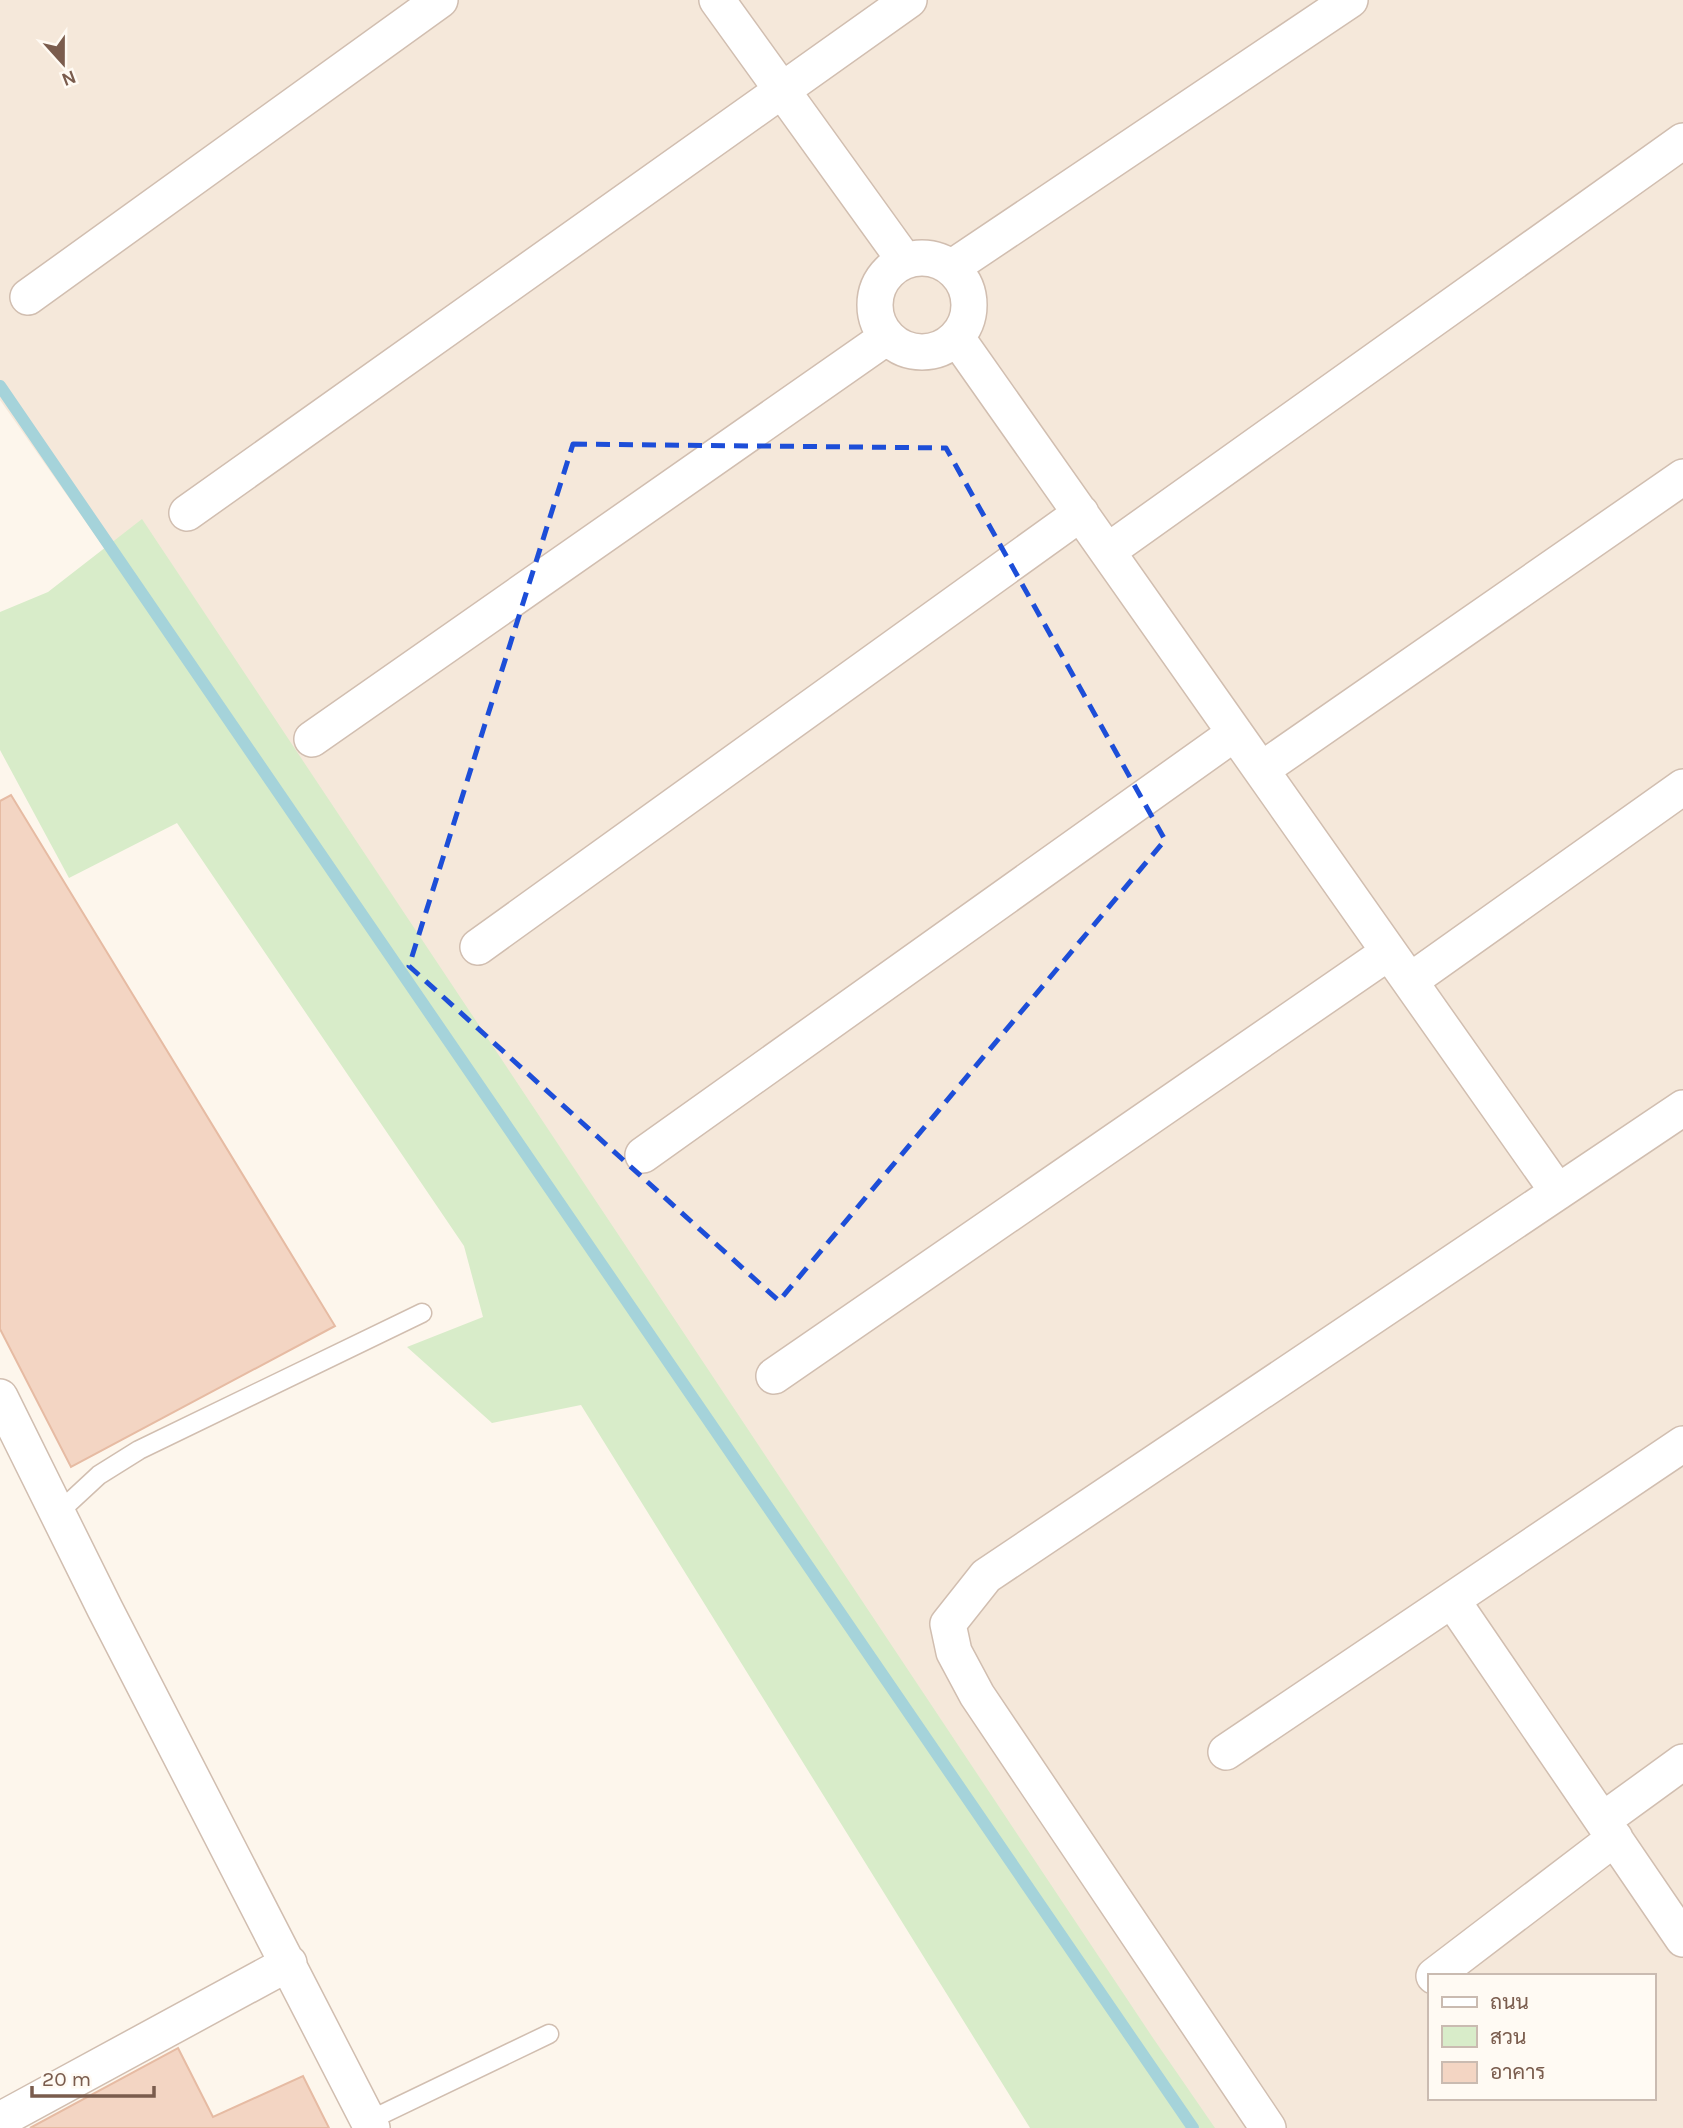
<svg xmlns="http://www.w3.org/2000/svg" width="1683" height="2128" viewBox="0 0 1683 2128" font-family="Karla,Sarabun,sans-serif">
	<rect width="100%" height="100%" fill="#fdf6ec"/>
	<!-- residential -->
	<path fill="#f5e8da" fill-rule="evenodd" d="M0,0H1683V2128H1184L835,1586L0,400ZM1429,1976H1653V2098H1429Z"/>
	<!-- green -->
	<path fill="#d8ecc9" d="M142,519L1153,2038L1215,2128H1030L581,1405L492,1423L407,1347L483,1317L464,1246L177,823L69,878L0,750V612L48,592Z"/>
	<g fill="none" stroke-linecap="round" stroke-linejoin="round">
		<!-- stream -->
		<path stroke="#a5d3da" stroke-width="12" d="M0,386L1193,2128"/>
	</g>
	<!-- building -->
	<path fill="#f3d5c3" stroke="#e6bba3" stroke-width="2" d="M11,795L335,1326L71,1467L0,1329V801Z
		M178,2048L213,2117L303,2076L329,2128H30Z"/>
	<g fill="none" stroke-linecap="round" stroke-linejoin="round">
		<!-- service casing -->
		<g stroke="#d1beb0" stroke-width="21">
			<path id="service" d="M58,1513L99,1475L139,1450L422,1313
				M368,2121L549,2034"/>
		</g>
		<!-- minor casing -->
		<g stroke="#d1beb0" stroke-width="38">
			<path id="minor" d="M717,0L905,261
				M875 305a47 47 0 1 1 94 0a47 47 0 1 1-94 0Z
				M951,268L1350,0
				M28,297L440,0
				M957,338L1558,1192
				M187,513L909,0
				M1108,551L1683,141
				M312,739L887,337
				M1261,770L1683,477
				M478,947L1081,513
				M1410,981L1683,787
				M643,1155L1235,733
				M774,1376L1389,952
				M0,1397L105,1609L372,2128
				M1452,1600L1683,1939
				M1226,1752L1683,1444
				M1603,1820L1683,1762
				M1434,1976L1615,1838
				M0,2120L289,1963
				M1268,2128L977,1695L954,1652L948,1624L986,1576L1683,1108"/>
		</g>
		<!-- service -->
		<use href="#service" stroke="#fff" stroke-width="18"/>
		<!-- minor -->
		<use href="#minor" stroke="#fff" stroke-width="35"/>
	</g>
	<!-- marked area -->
	<path fill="none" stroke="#1d4ed8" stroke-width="5" stroke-dasharray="14 9" stroke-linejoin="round" d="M573,444L946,448L1165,840L779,1301L409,966Z"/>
	<!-- legend -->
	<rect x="1428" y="1974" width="228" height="126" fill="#fffaf3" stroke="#cabbb1" stroke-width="2"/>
	<rect x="1442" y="1997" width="35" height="10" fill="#ffffff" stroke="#cabbb1" stroke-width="2"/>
	<text x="1490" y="2009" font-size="21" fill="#7a5c4d">ถนน</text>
	<rect x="1442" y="2026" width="35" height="21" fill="#d8ecc9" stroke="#cabbb1" stroke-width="2"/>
	<text x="1490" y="2044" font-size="21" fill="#7a5c4d">สวน</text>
	<rect x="1442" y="2062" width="35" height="21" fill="#f3d5c3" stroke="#cabbb1" stroke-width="2"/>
	<text x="1490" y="2079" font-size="21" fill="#7a5c4d">อาคาร</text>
	<!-- north arrow -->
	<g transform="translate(63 63) rotate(159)" stroke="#fffaf3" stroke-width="5" paint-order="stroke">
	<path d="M0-5L12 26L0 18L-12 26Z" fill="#7a5c4d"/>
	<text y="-10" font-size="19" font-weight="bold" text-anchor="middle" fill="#7a5c4d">N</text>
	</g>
	<!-- scale -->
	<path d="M32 2086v10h122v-10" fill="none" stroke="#7a5c4d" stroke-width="3.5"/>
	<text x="42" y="2086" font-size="21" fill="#7a5c4d" stroke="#fffaf3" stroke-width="5" paint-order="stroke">20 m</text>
</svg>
